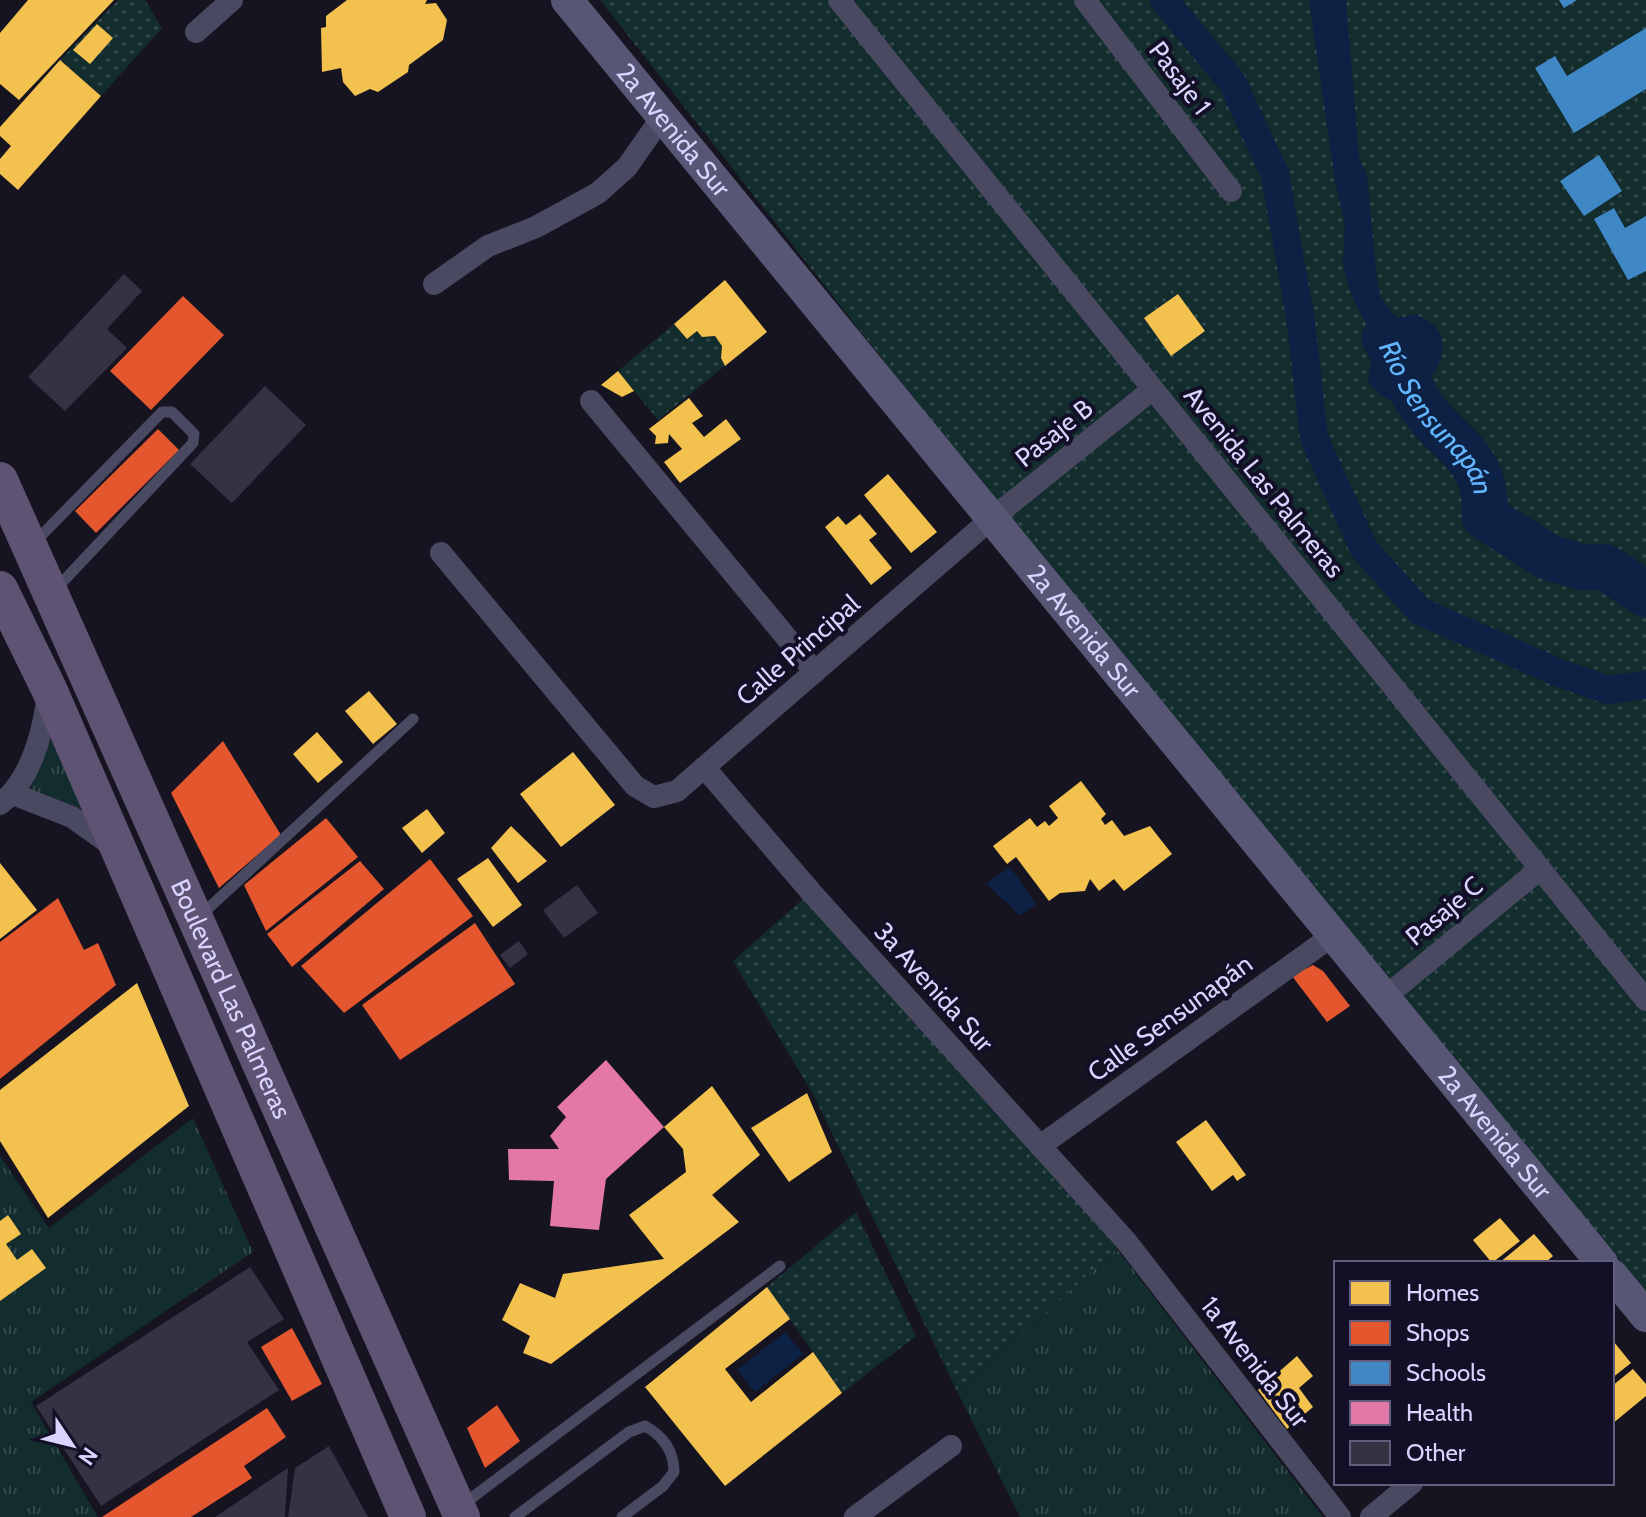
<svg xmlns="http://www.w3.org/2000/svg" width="1646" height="1517" viewBox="0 0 1646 1517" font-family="Cabin,sans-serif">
	<defs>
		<pattern id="grass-tufts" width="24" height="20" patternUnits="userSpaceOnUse" patternTransform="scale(2)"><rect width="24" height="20" fill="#132c2d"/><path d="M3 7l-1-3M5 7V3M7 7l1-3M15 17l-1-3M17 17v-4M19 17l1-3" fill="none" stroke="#354a4c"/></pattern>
		<pattern id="park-dots" width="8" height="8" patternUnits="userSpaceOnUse" patternTransform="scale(2)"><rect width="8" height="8" fill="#132c2d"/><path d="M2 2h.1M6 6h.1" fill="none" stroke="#354a4c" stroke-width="1.8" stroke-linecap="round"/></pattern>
	</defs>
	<rect width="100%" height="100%" fill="#161421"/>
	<!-- grass -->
	<path fill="url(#grass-tufts)" d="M52,737L83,809L30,789Z
		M193,1118L253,1252L31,1402L98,1517H0V1156L49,1228Z
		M1117,1249L1323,1517H1020L957,1391Z"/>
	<!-- park -->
	<path fill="url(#park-dots)" d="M118,0H145L162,28L101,96L60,60Z
		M600,0H1646V1331L1593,1263Z
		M674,324L687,339L697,331L702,337L715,336L722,346L721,358L725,366L658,420L618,371Z
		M811,892L1126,1241L957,1391L812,1092L733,961Z
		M856,1212L916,1336L842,1393L767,1287Z"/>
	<!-- water -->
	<path fill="#0d2144" d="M1309,0H1346L1359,158L1367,176L1377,281L1381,297L1396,318C1403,318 1408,315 1414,315C1419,315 1427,320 1431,323C1460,346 1428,394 1399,401C1387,403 1375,390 1368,382L1374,339L1353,299L1343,265L1345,224L1335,180Z
		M1010,867L1036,904L1019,916C1009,902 997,897 987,883Z
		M785,1332L803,1354L755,1392L737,1370Z"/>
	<!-- homes -->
	<path fill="#f2c14e" d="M28,0H114L19,100L0,84V33Z
		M347,0H427L425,4L436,3L447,20L443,40L409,65L408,72L378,92L370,89L355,96L343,82L341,68L322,72L321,28L326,27V16Z
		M97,24L113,38L90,64L73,50Z
		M60,60L101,96L18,190L0,174V159L11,146L0,136V127Z
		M725,280L767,332L725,366L721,358L722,346L715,336L702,337L697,331L687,339L674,324Z
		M1178,294L1205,331L1171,356L1144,318Z
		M618,371L634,391L622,397L601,385Z
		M689,398L703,416L692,423L704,437L726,419L741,439L680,483L664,462L682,449L669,434L668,443L655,444L656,436L649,429Z
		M888,474L937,532L911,553L864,495Z
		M860,514L877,534L869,540L892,568L871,585L825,527L838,516L846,525Z
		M369,691L397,724L373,744L345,711Z
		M317,732L343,762L318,783L293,754Z
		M573,752L615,805L561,847L520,794Z
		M1081,781L1106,814L1101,819L1105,825L1112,820L1124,836L1150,826L1172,854L1124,891L1114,879L1099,891L1090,879L1085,891L1060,893L1049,901L1016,857L1007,864L993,846L1030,818L1037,827L1045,821L1049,826L1058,818L1049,806Z
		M427,809L445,833L422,853L402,828Z
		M511,826L547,861L518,883L491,848Z
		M488,858L522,905L493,927L457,879Z
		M0,863L37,910L0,939Z
		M137,983L189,1106L48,1218L0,1141V1090Z
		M712,1086L760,1155L712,1195L739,1222L551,1364L523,1353L530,1336L502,1320L520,1283L555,1298L563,1274L664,1259L629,1215L686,1172L683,1149L664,1127Z
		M807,1093L832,1152L789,1182L751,1128Z
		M1206,1120L1246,1175L1237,1181L1233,1175L1212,1191L1176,1142Z
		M8,1215L21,1234L6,1244L17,1260L32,1249L46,1268L0,1301V1221Z
		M1500,1218L1520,1241L1492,1263L1473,1240Z
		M1534,1234L1553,1256L1545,1263H1499Z
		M767,1287L790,1319L725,1369L751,1402L813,1352L842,1393L725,1486L645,1387Z
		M1614,1342L1631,1363L1612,1378V1344Z
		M1297,1356L1313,1376L1299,1388L1313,1407L1287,1429L1258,1390Z
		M1633,1369L1646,1384V1396L1612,1424V1386Z"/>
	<!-- shops -->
	<path fill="#e4572e" d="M183,296L224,335L151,410L110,371Z
		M158,429L179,450L96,533L75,511Z
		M223,741L281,835L219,888L171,793Z
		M326,818L358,857L266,931L244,885Z
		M430,859L473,916L344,1013L301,966Z
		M360,861L384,889L292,967L267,934Z
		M58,898L84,950L98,943L116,985L0,1079V942Z
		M475,923L515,984L400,1060L362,1005Z
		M1313,965L1323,971L1350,1006L1327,1022L1292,976Z
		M292,1328L322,1384L292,1401L261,1347Z
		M497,1405L520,1441L485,1468L467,1428Z
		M267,1408L286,1437L244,1466L252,1478L191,1517H102Z"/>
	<!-- schools -->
	<path fill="#3f88c5" d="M1559,0H1577L1564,8Z
		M1646,28V89L1574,133L1535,68L1555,56L1567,76Z
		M1599,155L1622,191L1584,216L1560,181Z
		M1614,208L1625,228L1646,216V271L1628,280L1594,219Z"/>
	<!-- health -->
	<path fill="#e377a8" d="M606,1060L664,1127L606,1179L599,1230L550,1226L554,1181L509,1180L508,1149H559L550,1136L566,1117L557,1107Z"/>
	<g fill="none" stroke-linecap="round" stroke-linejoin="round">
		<!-- canal -->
		<path stroke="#0d2144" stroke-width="28" d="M1164,0L1232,82L1275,174L1301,322L1314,438L1364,549L1420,611L1559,673L1608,690L1646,685"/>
		<!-- river -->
		<path stroke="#0d2144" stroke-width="46" id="s1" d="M1385,338C1396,358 1405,380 1417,399C1447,449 1488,451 1485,517L1548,557L1582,567H1605L1646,594"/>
	</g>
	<!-- building -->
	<path fill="#343243" d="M124,274L142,291L107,329L127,348L65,411L28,377Z
		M265,386L306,425L232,503L190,464Z
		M577,885L598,913L564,938L543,910Z
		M519,941L528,954L510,968L500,955Z
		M250,1267L284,1319L247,1342L279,1390L101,1506L36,1406Z
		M329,1446L368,1517H288L295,1468Z
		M288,1468L285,1517H215Z"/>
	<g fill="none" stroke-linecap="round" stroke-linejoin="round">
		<!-- lane -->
		<path stroke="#4a4962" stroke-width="11" d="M33,544L162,412H172L194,434L193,443L56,589
			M200,916L413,719
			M461,1506L780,1266
			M515,1517L629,1432L645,1426C663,1436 674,1451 674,1472L663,1486L622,1517"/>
		<!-- street -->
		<path stroke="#4a4962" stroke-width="22" d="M839,0L1646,1000
			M1085,0L1231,191
			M196,32L232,0
			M434,284L488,246L536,227L598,193L627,167L662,117
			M591,401L815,672
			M441,553L635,786L654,797L677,791L990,520L1153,389
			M704,767L811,892L1126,1241L1340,1517
			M13,794L72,817L114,847
			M0,804C31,780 43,732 48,695
			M1384,998L1540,869
			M1040,1146L1332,936
			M855,1517L951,1446
			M1371,1517L1412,1483"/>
		<!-- secondary -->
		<g stroke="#575674" stroke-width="32">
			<path id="s2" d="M567,0L1602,1263"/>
			<path d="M1612,1275L1646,1316"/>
		</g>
		<!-- primary -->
		<g stroke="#5e5373" stroke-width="36">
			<path id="s3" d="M0,480L462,1517"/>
			<path d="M0,589L49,689L408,1517"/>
		</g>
	</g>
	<g text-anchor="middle" stroke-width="8" stroke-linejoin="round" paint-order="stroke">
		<!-- street labels -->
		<g font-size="26" fill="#d9d4ff" stroke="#130f26">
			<text transform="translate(1180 78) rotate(53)" y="9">Pasaje 1</text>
			<text dy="9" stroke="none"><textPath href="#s2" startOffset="168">2a Avenida Sur</textPath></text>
			<text transform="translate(1054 433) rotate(-39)" y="9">Pasaje B</text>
			<text transform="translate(1264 482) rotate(51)" y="9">Avenida Las Palmeras</text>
			<text dy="9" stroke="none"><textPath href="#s2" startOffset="816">2a Avenida Sur</textPath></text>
			<text transform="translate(798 650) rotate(-41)" y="9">Calle Principal</text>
			<text transform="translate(1444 911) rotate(-40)" y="9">Pasaje C</text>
			<text transform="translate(934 987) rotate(48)" y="9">3a Avenida Sur</text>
			<text dy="9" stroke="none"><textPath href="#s3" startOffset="568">Boulevard Las Palmeras</textPath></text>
			<text transform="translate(1170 1018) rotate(-36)" y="9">Calle Sensunapán</text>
			<text dy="9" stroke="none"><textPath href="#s2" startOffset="1464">2a Avenida Sur</textPath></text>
			<text transform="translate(1255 1362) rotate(52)" y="9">1a Avenida Sur</text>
		</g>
		<!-- water labels -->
		<g font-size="28" font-style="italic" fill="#62b6ff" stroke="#130f26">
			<text dy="10" stroke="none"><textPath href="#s1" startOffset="96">Río Sensunapán</textPath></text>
		</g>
	</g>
	<!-- legend -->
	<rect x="1334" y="1261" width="280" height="224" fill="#130f26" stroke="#625e7d" stroke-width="2"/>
	<rect x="1350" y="1281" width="40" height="24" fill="#f2c14e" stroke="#625e7d" stroke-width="2"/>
	<text x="1406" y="1301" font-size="24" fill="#d9d4ff">Homes</text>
	<rect x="1350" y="1321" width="40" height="24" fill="#e4572e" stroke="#625e7d" stroke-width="2"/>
	<text x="1406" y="1341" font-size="24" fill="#d9d4ff">Shops</text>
	<rect x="1350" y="1361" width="40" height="24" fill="#3f88c5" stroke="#625e7d" stroke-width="2"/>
	<text x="1406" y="1381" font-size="24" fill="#d9d4ff">Schools</text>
	<rect x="1350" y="1401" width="40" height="24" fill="#e377a8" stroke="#625e7d" stroke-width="2"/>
	<text x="1406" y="1421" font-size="24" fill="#d9d4ff">Health</text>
	<rect x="1350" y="1441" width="40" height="24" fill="#343243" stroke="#625e7d" stroke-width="2"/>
	<text x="1406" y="1461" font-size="24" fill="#d9d4ff">Other</text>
	<!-- north arrow -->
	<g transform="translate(72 1445) rotate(125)" stroke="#130f26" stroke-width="6" paint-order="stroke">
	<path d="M0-6L14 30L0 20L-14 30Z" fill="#d9d4ff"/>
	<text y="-12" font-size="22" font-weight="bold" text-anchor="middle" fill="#d9d4ff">N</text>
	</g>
</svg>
